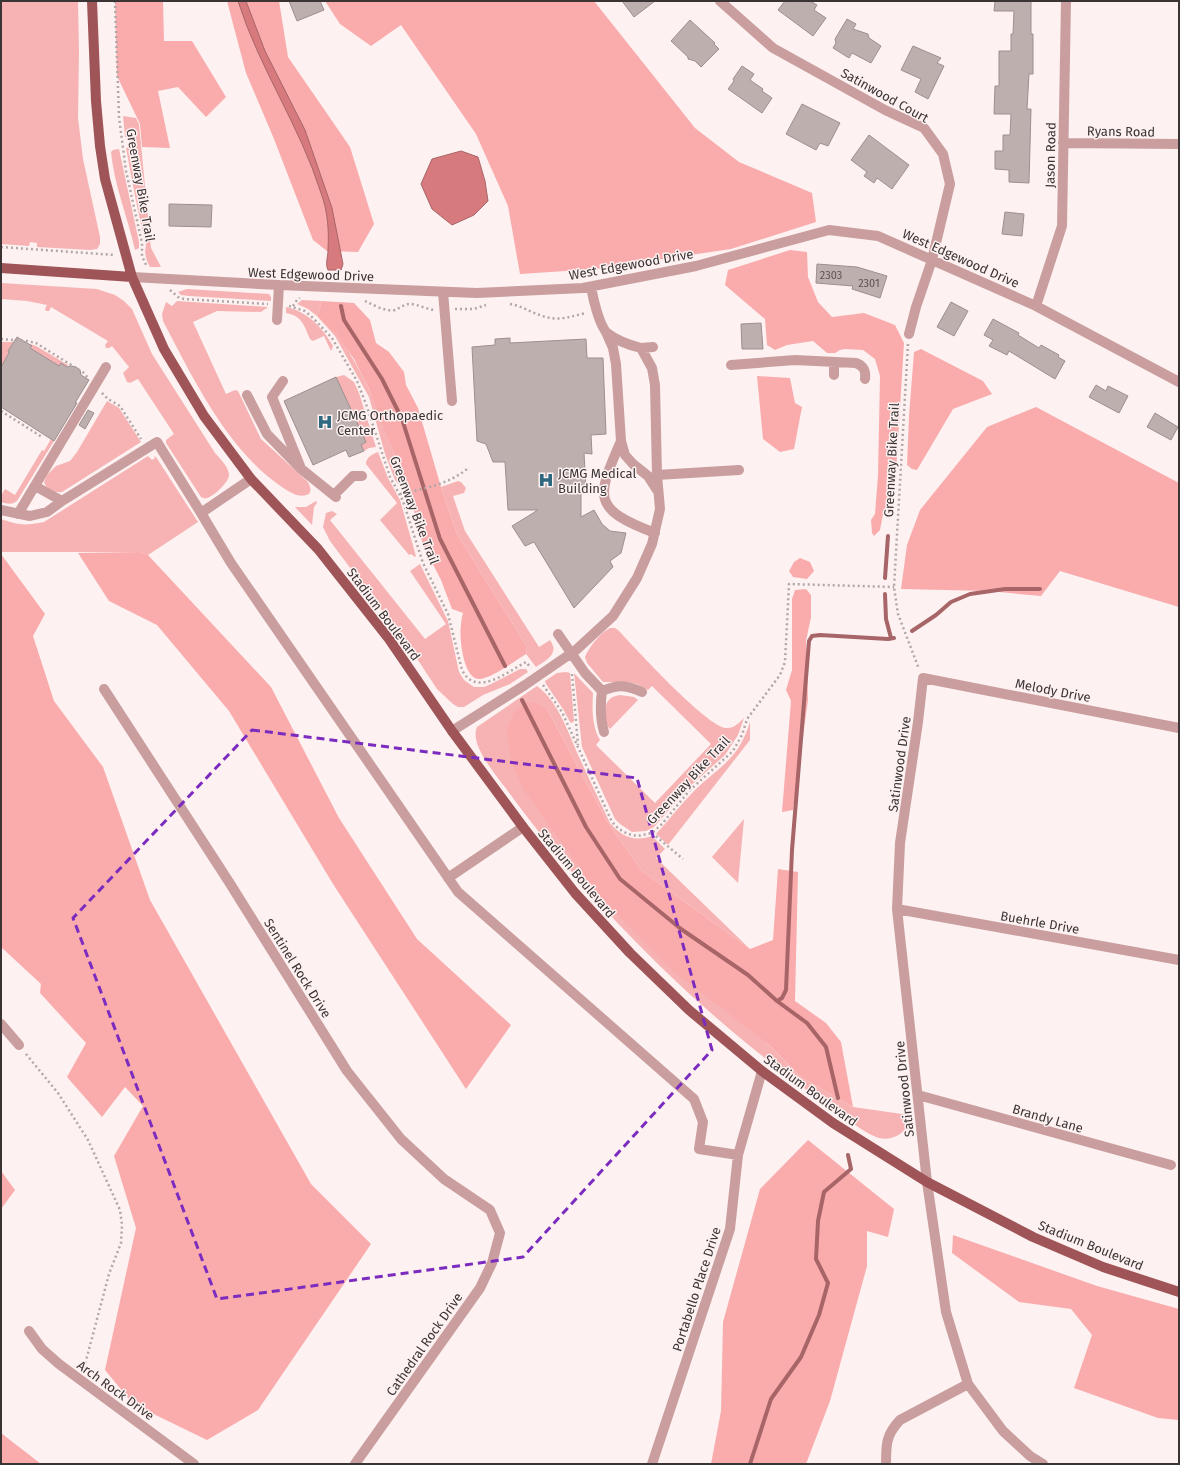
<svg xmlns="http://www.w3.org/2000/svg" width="1180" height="1465" viewBox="0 0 1180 1465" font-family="'Fira Sans',sans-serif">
	<rect width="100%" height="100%" fill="#fdf1f1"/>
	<!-- green -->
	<path fill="#f7b3b3" d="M1,1H78L79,52L78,118L83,159L100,237V244L97,249L90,250L37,247V243L30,242L29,246L1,244Z
		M123,116L136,118L139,124L151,248L161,267H150C146,260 144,253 146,246L136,201L126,148L130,147L129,137H125Z
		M119,149L139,242V248L135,250C128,218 114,185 111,152L113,150Z
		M1,283L97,289L115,295L124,301L132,309L152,354L215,453C220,459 229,467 229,475C229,482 213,497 207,498C204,499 204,498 201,497L166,443V440L174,434L138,379L130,383L127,382L123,373L129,367L112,346L109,348H106L105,345L108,341L51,307L49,311H46L45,309L47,305L27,301L1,299Z
		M187,289L269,294L271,297V301L189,296L181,295L178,292Z
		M302,300L322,301L317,316C324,322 331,328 337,335C371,380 388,436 406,489H403L395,480L385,454L369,397L335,336L317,316L308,309L297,304Z
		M177,301L268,307L261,312L217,311L193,322L226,394L235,390L238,391L261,439L307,481C310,486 312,489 309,494C299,499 290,492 282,487C227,450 193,378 163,321L162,314L166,302L172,306Z
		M286,307C308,312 322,327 333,346L331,351L324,336L313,341L310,339C304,325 302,316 286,313Z
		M1,342H14L8,351L9,353L1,367Z
		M27,343L36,346L68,365L67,367L59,366L30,348L31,346Z
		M344,375L354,382L359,393L376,447L369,448L364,451L361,445L365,442L336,377Z
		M107,401L119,408L141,442L62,492C55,493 46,489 44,482L47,475L56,466L70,461L77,452Z
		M51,439L54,441L17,501C11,505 8,504 1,502V496L5,489L15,495L42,450L44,451Z
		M378,452L388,478L400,500L416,556L415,557L411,554L409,555L380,520L397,503L366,464C366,457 373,454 378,452Z
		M148,456L152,460L155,458L154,456L156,457L198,522L148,555L140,552H1V519C18,525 25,526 44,522Z
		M458,481L461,482L466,488L464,493L453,496L465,531L539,647L550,640C560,654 546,660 536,667L526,654L527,647L457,534L441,487Z
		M316,501L317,503L314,507L312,525L295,507H306Z
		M332,511L337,514L330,520L425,639L446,624L410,571L420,564L448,621L459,672L464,680L474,687H484L489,685L520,669H526L528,672L510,684L483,695L464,707H458L453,704L437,689L408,645L330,541L323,527L326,513Z
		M610,628H615L618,630C635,648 707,727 726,728C733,729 739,723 744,718L738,735L725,755L689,787L654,827L646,831L632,832L620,824L615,819L582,747L574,673L593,693C592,708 592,727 600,740L596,745L655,803L711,744L652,686L648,690L637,684L627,682H603L587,663L585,657C589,647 600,633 610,628Z
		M566,672L570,673L574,721L572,723L570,722L563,709L546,684L545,681L557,673Z
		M537,686C559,702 569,735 580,759C590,781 600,802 610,823C622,837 634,842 652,836L665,849L656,858L750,949L642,871L608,823L547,709L514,712L767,1043L801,1077L853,1107L909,1115C909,1123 907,1129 900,1134C894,1138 886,1140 879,1138C861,1132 834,1109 818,1098C699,1013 593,908 507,790C497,776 469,745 477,727Z
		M620,695L634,697L638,700L610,729C604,723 603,709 608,701C611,697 615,696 620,695Z
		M750,722V740L668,845L656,834C669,820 681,804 695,790C721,765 738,760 750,722Z
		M744,819L738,883L712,857Z"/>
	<!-- forest -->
	<path fill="#faacad" d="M115,1H163L164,41H192L226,97L206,117L178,87L158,91L170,148L142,147L140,124L117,76Z
		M227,1H279L288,57L350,147L374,224L358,252L327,251L313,240L274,139L246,73Z
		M325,1H594L695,128L739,162L812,193L816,222L731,249L596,269L520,274L508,206L476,134L401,25L371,46L340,24Z
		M790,250L807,252L808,277L818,302L832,317L864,313L895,325L904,343L896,473L892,501L883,514L880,530L874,536L872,533L871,520L875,514L878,475L880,376L875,359L863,350L845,349L840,350L835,353H827L813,341L787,345L775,350L767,345L765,319L725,285L728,270Z
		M322,301L354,303L370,320L376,343L389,352L404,372L406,385L418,408L441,487L457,534L527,647L526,654C515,661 492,678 480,679C463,680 459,637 461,625C461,621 462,617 463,613L452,609L441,580L423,545L414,511L398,464L369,389L354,359L336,334L317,316Z
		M921,349L983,381L992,394L953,409L917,470L912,469L907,465L909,416L914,352Z
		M757,376L790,378L795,403L802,407L794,449L780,452L763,439Z
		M1036,407L1179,483V607L1060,571L1041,596L988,591L901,589L907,545L920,510L987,427Z
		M140,552L148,555L271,687L339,818L417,939L511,1025L466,1089L333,884L229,711L157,625L109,601L78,553Z
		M1,554L45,614L33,636L54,701L103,767L150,900L311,1184L371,1244L258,1410L207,1440L133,1404L105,1370L136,1228L114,1156L143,1106L125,1087L102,1117L67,1077L86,1043L40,993L41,984L1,947Z
		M800,558L810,562L814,571L807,579L793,577L789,571L794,562Z
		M806,589L811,595V617L806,641L808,700L793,810L782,812L791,701L786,690L792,670V599L795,590Z
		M527,702L537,703L547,709L608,823L642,871L750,949L773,940L778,869L798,872L795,1001L826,1023L841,1042L853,1107L801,1077L767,1043L673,971L602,899L523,789L511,761L507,729L514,712Z
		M808,1140L894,1209L888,1237L867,1231V1266L830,1401L806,1464H711L721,1411L723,1322L760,1189Z
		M1,1171L15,1190L1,1209Z
		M953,1235L1097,1286L1179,1309V1420L1158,1418L1074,1388L1092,1335L1071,1309L1019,1302L952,1253Z
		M1,1433L41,1464H1Z"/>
	<!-- water -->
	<path fill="#d77a7d" stroke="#a86567" d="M238,1H246L265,51L305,130L332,208L343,264L341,270H328C325,264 328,257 328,250C329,230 328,212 321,193C300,126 259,68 238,1Z
		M461,151L478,157L485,181L488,201L474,215L452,225L432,209L421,184L432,159Z"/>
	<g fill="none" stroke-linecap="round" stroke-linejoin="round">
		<!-- stream -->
		<path stroke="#a86567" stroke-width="4" d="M341,306L344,320L382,379L402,419L440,539L505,666
			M885,578L888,536
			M885,594L886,619L891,638
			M912,631L936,615L951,602L970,594L1005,589H1040
			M522,700L586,827L620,879L681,929L748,975L777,1001L807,1023L826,1047L838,1098
			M777,1001L782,998L786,990L792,850L809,641L812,636L820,635L888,639L894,638
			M750,1464L771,1399L801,1357L819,1315L828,1283L816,1259L818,1221L824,1192L851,1169L848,1155"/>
	</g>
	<!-- building -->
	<path fill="#beafaf" stroke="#9d8f8f" d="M289,1H320L324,10L297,21Z
		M622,1H655L634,17Z
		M785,1H810L817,5L814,10L826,18L813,36L778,10Z
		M995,1H1031V34H1033V74H1029L1027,109H1031L1029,183L1009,182V170L995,169V151H1003V135H1010L1011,114H994L995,86H999V51H1011V34H1013L1014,11H994Z
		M847,19L856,24L853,29L868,34L869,38L881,46L871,63L852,53L849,58L833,48L836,43L835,39Z
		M690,20L715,43L714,44L719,49L701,67L695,61L688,59V57L671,41Z
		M913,46L941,58L937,63L944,66L928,99L915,92L921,79L901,70Z
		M742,66L754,74L750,80L763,89L762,91L772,98L762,113L728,89L734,81L733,79Z
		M802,104L840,123L828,146L820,143L816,150L786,134Z
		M869,135L909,165L892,189L877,178L874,183L864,176L867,172L851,160Z
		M169,204L212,205L211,227L169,226Z
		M1005,212L1024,214L1022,236L1002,234Z
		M817,264L857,267L887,276L880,298L852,289L853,286L816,283Z
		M951,302L968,311L954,336L937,327Z
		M993,319L1019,333L1018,335L1039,348L1041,345L1059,355L1058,357L1065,361L1055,379L1009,351L1007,355L989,346L993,340L984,335Z
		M761,323L763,349H742L741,324Z
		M17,337L32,346L30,348L59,366L61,363L67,367L71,366L76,367L80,370L81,375L89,380L75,403H77L54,441L1,407V367L9,353L8,351Z
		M510,338V343L586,339L587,358H603L606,434L591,435L592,454L584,453L586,489L581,490V517L594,510L602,524L610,531L626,533L621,553L610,561L613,567L574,608L534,542L525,546L512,526L538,510H508L505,462H493L486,444L477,441L472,347L495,345V339Z
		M336,377L366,442L361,445L364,451L349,457L346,450L313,465L284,401Z
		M1096,385L1106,391L1108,386L1128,396L1119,413L1089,397Z
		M88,410L94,413L85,429L79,425Z
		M1155,413L1178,427L1171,440L1147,427Z"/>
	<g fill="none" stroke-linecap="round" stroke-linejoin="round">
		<!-- path -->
		<path stroke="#b1a7a7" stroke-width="2.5" stroke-dasharray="2 3" stroke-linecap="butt" d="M115,1L119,117L126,171L142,243V256L147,267
			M1,247L115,255
			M170,290L178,297L184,299L268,304
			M365,301C374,305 385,312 395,310C400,308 404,304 410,304C417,304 426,309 434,310
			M510,304C523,306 533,314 546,317C560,321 572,316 586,313
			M289,306L305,311L313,318L332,338L357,381L366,404L390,477L403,501L423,563L448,614L462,670C476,698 507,672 526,662L531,668
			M293,306L297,300L300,298
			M455,309H474L486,305
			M1,339L27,341L36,343L84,373L88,378
			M908,344L894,587L898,614L919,669
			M102,393L108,399L120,406L141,439
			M1,411L42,437
			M400,494C423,489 449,484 467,469
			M572,674L578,745
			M543,685L562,712L612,822L619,829L628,834L638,836L652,833L662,824L689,791L733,751L742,735L747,719L780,675L785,662L789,584L894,587
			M652,833L683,859
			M26,1054L58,1093L88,1140L120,1210L122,1225L121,1243L109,1274L84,1368"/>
		<!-- minor -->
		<path stroke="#ca9e9e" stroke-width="10" d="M720,1L773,48L885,110L924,128L943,154L950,184L932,260L916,307L909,334
			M1063,143L1179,144
			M132,277L279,285L477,293L583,288L696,266L829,230L878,236L1036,306L1179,382
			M443,292L452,401
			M1036,306L1062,226L1066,1
			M277,320L279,285
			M606,332L613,348L616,364L621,441L625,455L633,464L648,476L657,490
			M641,348L653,347
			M834,362V375
			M731,365L795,360L856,363C864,366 866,371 865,379
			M283,381L272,397L300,466
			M247,395L267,434L300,468L336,497
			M621,441C596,498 592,509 655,533
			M657,475L739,470
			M35,486L62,501
			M334,495L353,476H362
			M1,510L30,516L47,512L62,501L157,442L201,513L231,563L458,892L694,1099L703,1122L699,1149L738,1155
			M201,513L251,479
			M18,514L106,367
			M558,634L585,673L602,691
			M104,689L229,882L347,1071L401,1139L444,1179L490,1210L500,1233L492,1263L480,1288L355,1464
			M452,731L525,685L576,650L613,616L637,578L652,544L660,509L657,475L655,385L652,368L641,348C629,345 617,341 607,333C599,325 593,298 591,287
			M604,732C600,718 600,706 602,691C619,684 626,685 642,692
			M448,878L523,827
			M897,909L1179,960
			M1,1024L19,1045
			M918,1095L1171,1165
			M29,1331L42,1349L59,1364L194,1464
			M652,1464L730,1229L738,1155L762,1071
			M886,1464C886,1444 886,1435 900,1420L968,1384
			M1043,1464L1030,1456L1003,1431L968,1384L946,1312L927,1182L897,909L900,843L918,722L923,678L1179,728"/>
		<!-- major -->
		<path stroke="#9f5557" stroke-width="10" d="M92,1L96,101L100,146L105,179L132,277L164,349L204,416L251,479L318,549L389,639L452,731L523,827L575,893L630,953L689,1010L762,1071L833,1123L927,1182L1033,1237L1103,1267L1179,1292
			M1,268L132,277"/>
	</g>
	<!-- marked area -->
	<path fill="none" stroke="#7b2cbf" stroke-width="3" stroke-dasharray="8 5" stroke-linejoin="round" d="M252,730L637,778L712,1050L523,1257L217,1299L73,918Z"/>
	<!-- icons -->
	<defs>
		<g id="hospital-bare" transform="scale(1.2)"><path d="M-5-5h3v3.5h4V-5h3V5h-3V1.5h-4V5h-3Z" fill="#2e6881" stroke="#fdf1f1" stroke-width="2.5" paint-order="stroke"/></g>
	</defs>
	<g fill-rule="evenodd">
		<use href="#hospital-bare" x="325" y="422"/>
		<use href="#hospital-bare" x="546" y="480"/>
	</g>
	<g text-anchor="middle" stroke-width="3" stroke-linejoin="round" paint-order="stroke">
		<!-- number labels -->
		<g font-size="11" fill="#5b5353">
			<text x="831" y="279">2303</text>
			<text x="869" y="287">2301</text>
		</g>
		<!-- street labels -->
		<g font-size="13" fill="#3a3434" stroke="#fdf1f1">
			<text transform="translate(885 95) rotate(29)" y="5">Satinwood Court</text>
			<text transform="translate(1121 131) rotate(1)" y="5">Ryans Road</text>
			<text transform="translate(1050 155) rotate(-89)" y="5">Jason Road</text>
			<text transform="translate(141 185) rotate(80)" y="5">Greenway Bike Trail</text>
			<text transform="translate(961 258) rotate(24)" y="5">West Edgewood Drive</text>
			<text transform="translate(631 264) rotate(-10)" y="5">West Edgewood Drive</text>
			<text transform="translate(311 274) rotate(2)" y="5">West Edgewood Drive</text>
			<text transform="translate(891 460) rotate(-87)" y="5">Greenway Bike Trail</text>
			<text transform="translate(415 510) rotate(69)" y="5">Greenway Bike Trail</text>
			<text transform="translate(384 614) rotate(53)" y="5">Stadium Boulevard</text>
			<text transform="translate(1053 690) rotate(11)" y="5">Melody Drive</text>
			<text transform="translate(899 764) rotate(-82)" y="5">Satinwood Drive</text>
			<text transform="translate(688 780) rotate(-47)" y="5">Greenway Bike Trail</text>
			<text transform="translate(577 873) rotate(50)" y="5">Stadium Boulevard</text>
			<text transform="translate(1040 922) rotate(10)" y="5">Buehrle Drive</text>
			<text transform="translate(298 968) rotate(58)" y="5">Sentinel Rock Drive</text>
			<text transform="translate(904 1089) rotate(-96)" y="5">Satinwood Drive</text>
			<text transform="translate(811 1090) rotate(36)" y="5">Stadium Boulevard</text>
			<text transform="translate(1048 1118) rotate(16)" y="5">Brandy Lane</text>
			<text transform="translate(1091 1245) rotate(22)" y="5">Stadium Boulevard</text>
			<text transform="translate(696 1289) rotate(-72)" y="5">Portabello Place Drive</text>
			<text transform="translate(424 1344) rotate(-55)" y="5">Cathedral Rock Drive</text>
			<text transform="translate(116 1390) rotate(36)" y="5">Arch Rock Drive</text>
		</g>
		<!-- poi labels -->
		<g font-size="13" fill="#3a3434" stroke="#fdf1f1" text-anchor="start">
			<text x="337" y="420">JCMG Orthopaedic<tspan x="337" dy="15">Center</tspan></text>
			<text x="558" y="478">JCMG Medical<tspan x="558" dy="15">Building</tspan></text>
		</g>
	</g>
	<!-- border -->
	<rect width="1180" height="1465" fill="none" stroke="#3a3434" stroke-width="4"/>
</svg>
